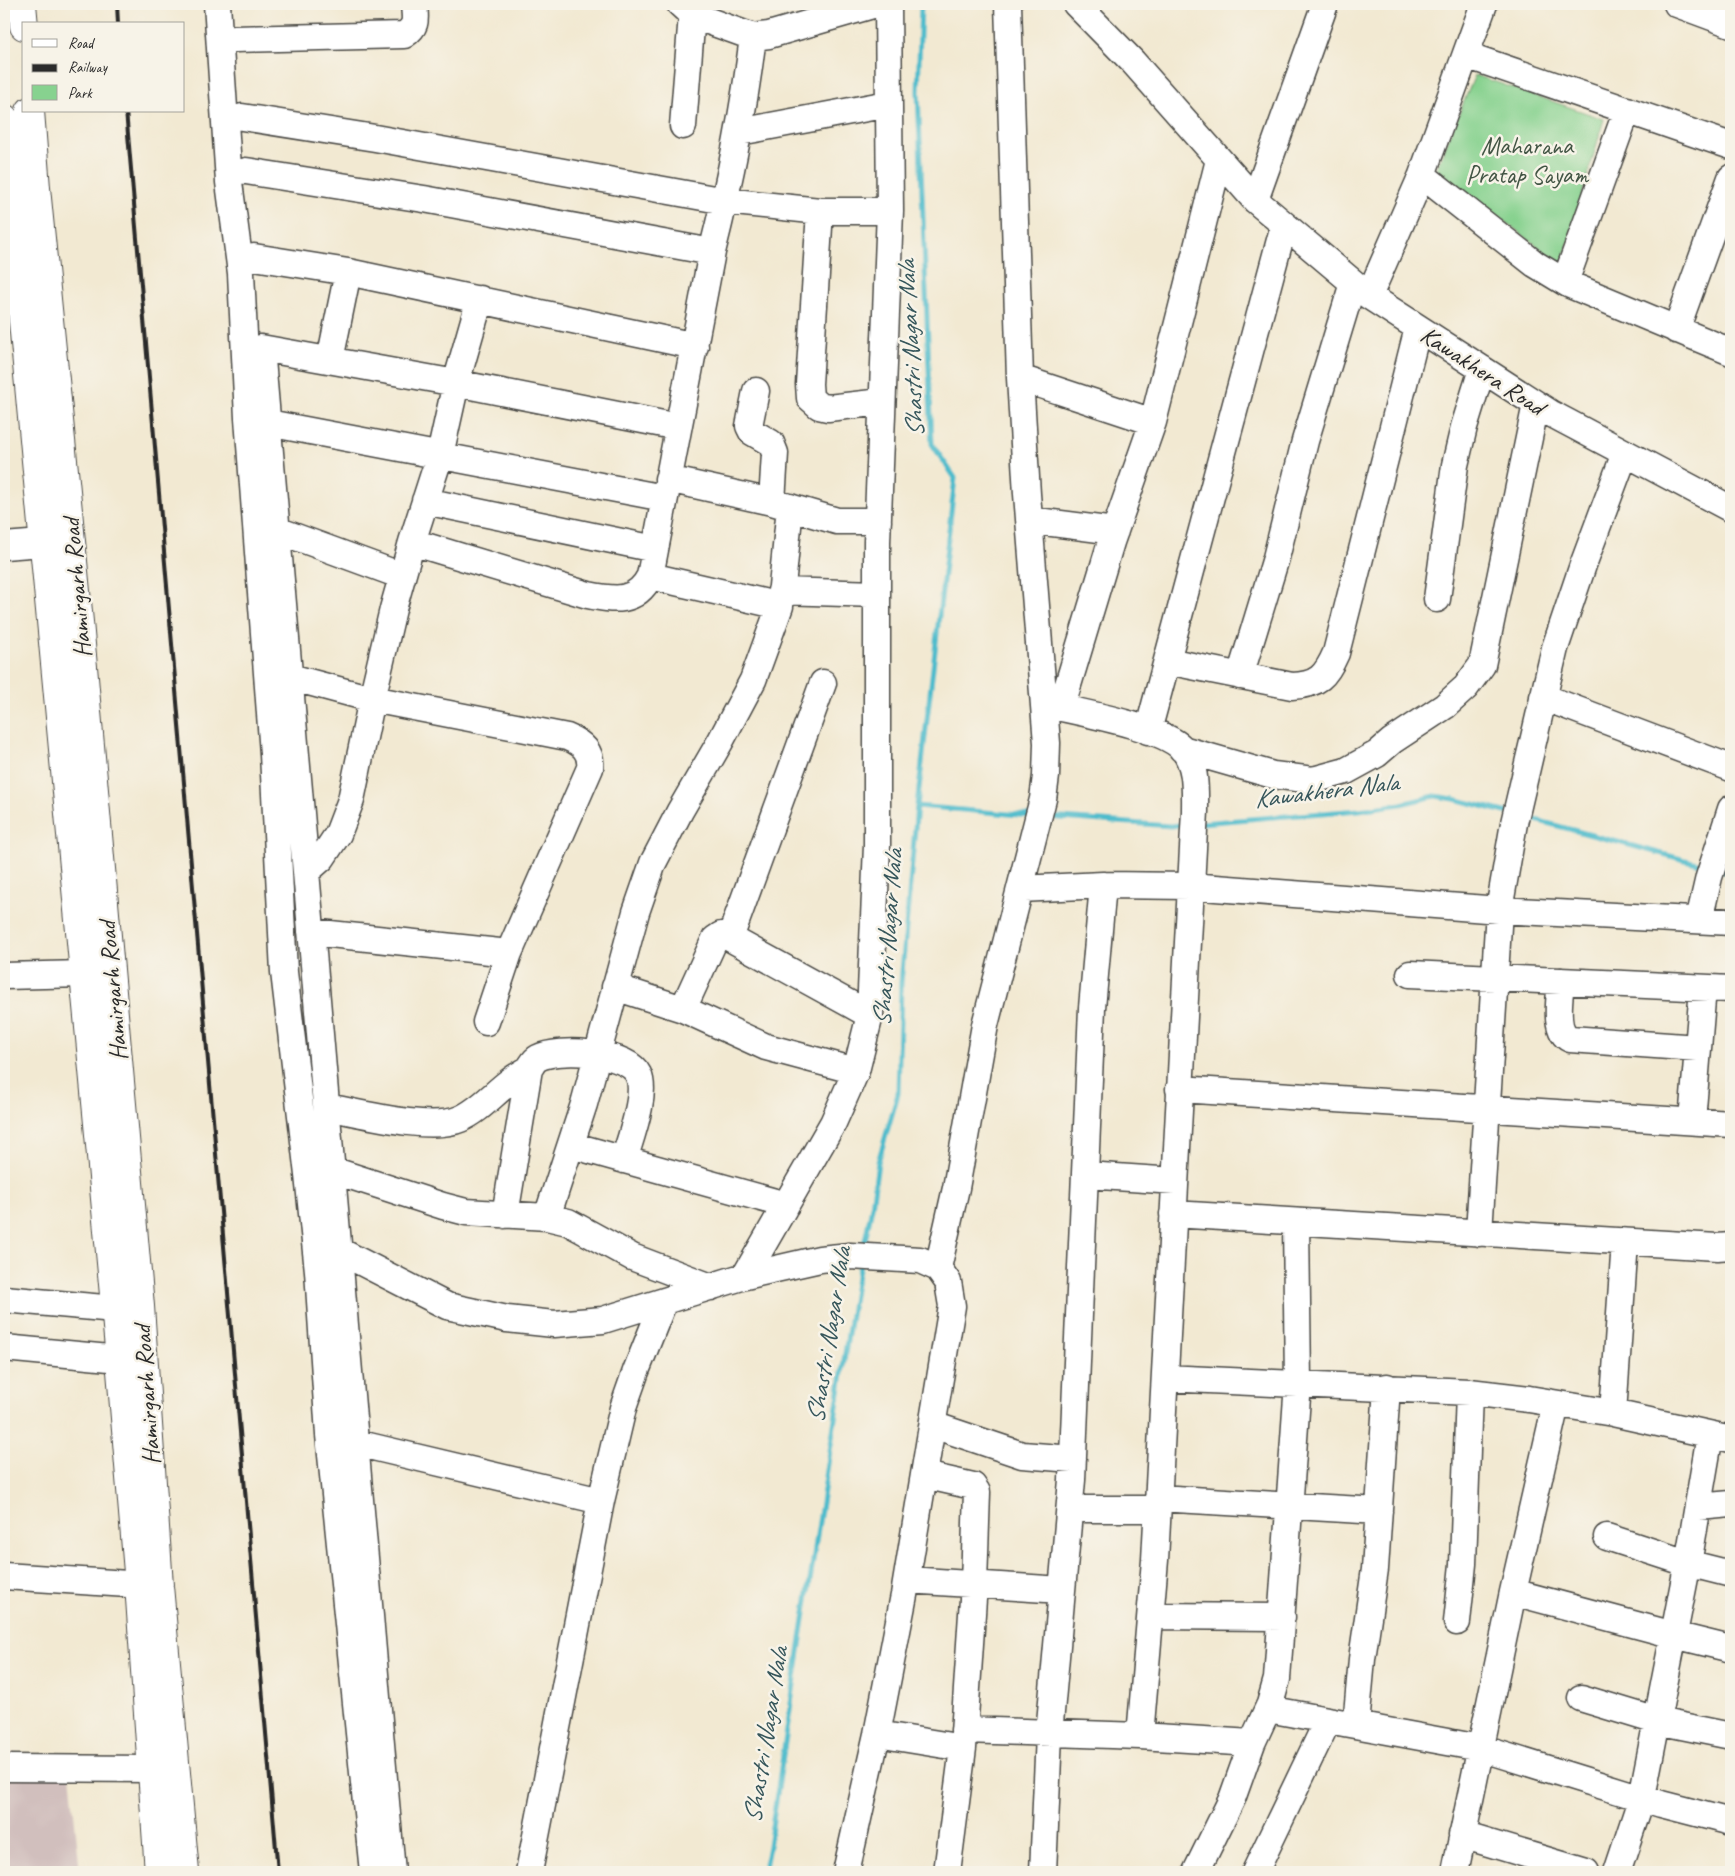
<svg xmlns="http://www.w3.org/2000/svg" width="1735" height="1876" viewBox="0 0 1735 1876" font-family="Caveat,sans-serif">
	<rect width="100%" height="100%" fill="#f7f3e8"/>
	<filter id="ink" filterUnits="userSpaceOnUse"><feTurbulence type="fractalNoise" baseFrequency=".02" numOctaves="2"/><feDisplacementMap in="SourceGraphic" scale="10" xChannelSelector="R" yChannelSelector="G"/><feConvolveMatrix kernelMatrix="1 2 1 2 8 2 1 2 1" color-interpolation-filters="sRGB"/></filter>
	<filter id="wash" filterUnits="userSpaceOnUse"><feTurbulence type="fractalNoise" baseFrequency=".0096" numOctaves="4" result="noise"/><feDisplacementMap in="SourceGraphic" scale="20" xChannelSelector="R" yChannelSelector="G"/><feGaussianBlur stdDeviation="1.12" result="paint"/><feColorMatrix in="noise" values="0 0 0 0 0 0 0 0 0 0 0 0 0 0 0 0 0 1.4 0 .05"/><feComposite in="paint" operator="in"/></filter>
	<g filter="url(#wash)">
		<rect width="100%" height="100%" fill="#f2e9d2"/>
		<!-- industrial -->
		<path fill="#d1bfbd" d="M4,1753L68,1755L80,1872H4Z"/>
		<!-- green -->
		<path fill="#87d28f" stroke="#597e5d" d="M1475,75L1604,119L1562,265L1436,169Z"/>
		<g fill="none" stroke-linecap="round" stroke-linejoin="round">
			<!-- stream -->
			<path stroke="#50bccc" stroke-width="5" d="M917,806L1031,816
				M1047,817L1171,826L1188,824
				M1524,817L1704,865
				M1201,823L1359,810L1401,804L1435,796L1454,799L1509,813
				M1720,870L1731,873
				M863,1250L872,1207L878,1162L898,1094L901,983L917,806L955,478L932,444L918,92L921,4
				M764,1872L769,1846L855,1289L860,1263"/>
		</g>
	</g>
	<g filter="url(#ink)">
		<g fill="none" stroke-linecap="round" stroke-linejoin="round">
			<!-- minor casing -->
			<g stroke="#494844" stroke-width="29">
				<path id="minor" d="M217,4L229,182L241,273L248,418L273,754L284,972L308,1175L318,1271L329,1435L373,1872
					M680,4L692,15L753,37
					M1076,4L1133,62L1255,200L1369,296L1550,413L1731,509
					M1677,4L1731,24
					M235,39L404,35C418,26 415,19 414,4
					M1466,55L1731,146
					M242,117L375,138L725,201L820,211H890
					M683,126L692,15
					M739,132L888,104
					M246,171L424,199L712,252
					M1422,175L1535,264L1568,284L1731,352
					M1255,200L1325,4
					M820,211L809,384L810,398L819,406L828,408L882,402
					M254,257L348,272L695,346
					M1565,282L1627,110
					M1369,296L1422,175L1484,4
					M1676,330L1731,178
					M261,348L392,1872
					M261,348L456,383L678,427
					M330,360L348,272
					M1020,378L1153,422
					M756,391L749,426L752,432L771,443L775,453L772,502
					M268,423L664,498
					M668,479L772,502L837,521H878
					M425,501L655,549
					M1029,520L1115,531
					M277,530L402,576
					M412,542L588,595C614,600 636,604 650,576
					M4,546L42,543
					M781,591L877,594
					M1437,599L1455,465L1464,427L1482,369
					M780,606L650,576L712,252C730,181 744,110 753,37L769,35L876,4
					M1167,661L1292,686C1318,685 1326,676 1336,653L1418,328
					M1240,676L1276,558L1305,441L1353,283
					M290,677L372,699L567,737C582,743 592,751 590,768L509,953L486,1022
					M823,683L730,938L870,1015
					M1543,697L1731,768
					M1044,704C1077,712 1160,726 1182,748C1197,764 1195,791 1195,811L1155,1560L1140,1736
					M1061,708L1111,542L1153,422L1219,160
					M1148,731L1284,225
					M1182,749L1273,775L1313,780L1346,771L1377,754L1392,741L1445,706L1466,687L1482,665L1536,404
					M306,872L322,858L338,834L351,800L372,699L393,609L412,542L440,455L456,383L480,299
					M1020,889L1103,885L1190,886L1499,910L1731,922
					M1699,920L1709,877L1731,809
					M311,932L509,953
					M1410,974L1731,989
					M4,976L84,974
					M1561,981C1560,997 1553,1031 1570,1039L1698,1048
					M615,987L683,1009L766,1047L856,1071
					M683,1009L715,939L721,935L730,938
					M1179,1089L1731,1124
					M327,1107C360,1113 430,1132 460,1119C479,1111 493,1094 509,1082C515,1077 522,1073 529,1069
					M1692,1121L1703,988
					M571,1145L786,1205
					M332,1170L443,1206L466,1212L547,1217L568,1222L632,1257L711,1287
					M1086,1175L1175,1181
					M1173,1214L1717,1247L1731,1246
					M505,1215L529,1069C532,1065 534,1060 538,1058C559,1047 627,1052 638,1074C648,1093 630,1139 624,1160
					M547,1217L584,1104L636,912L653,863L680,811L720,742L753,680L780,606L790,507
					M1479,1233L1499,910L1514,823L1555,648L1583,565L1625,453
					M326,1244L447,1306L507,1319L554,1324L603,1320L745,1276L820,1259L850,1256L920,1260L938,1268L948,1282L952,1306L904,1595L877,1734L846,1872
					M938,1268L956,1188L985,1025L1043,799L1046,776L1047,743L1027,494L1020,378L1008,4
					M745,1276L833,1123L856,1071L870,1015L877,845V542L890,211L888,4
					M4,1299L115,1309
					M4,1348L120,1359
					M1165,1378L1469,1392L1529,1399L1613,1413L1731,1439
					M1613,1413L1625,1242
					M933,1425L1022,1455L1073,1459
					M356,1443L601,1501
					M924,1475L973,1486L977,1492L974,1584L963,1748L947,1872
					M1158,1498L1379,1511
					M1698,1507L1731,1504
					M1070,1509H1158
					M1607,1537L1687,1563L1731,1574
					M4,1576L159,1586
					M907,1580L1062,1590
					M1513,1592L1674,1635L1731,1649
					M1151,1616L1282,1617
					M1457,1622L1463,1564L1469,1392
					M1581,1698L1657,1721L1731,1736
					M1268,1709L1480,1748L1661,1804L1731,1822
					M1356,1725L1362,1659L1375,1569L1387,1387
					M964,1730L1140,1736L1252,1743L1270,1704L1277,1679L1298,1383L1296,1222
					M877,1734L963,1748
					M4,1768L151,1769
					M1462,1835L1586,1872
					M529,1872L601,1501L623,1408L636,1371L664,1301
					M1043,1872L1049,1734L1072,1480L1092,1008L1103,885
					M1196,1872L1232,1799L1252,1743
					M1255,1872L1328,1720
					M1455,1872L1513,1592L1556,1404
					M1617,1872L1642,1797L1690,1552L1710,1435"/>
			</g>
			<!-- major casing -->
			<g stroke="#494844" stroke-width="30">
				<path id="major" d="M22,4L24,26
					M30,111L36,188L79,622L140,1306L159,1586L185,1872
					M4,118L120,1359L139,1584L159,1872"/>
			</g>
			<!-- minor -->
			<use href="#minor" stroke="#fff" stroke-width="26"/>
			<!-- major -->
			<use href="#major" stroke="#fff" stroke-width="28"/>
			<!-- rail -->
			<path stroke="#2b2b2b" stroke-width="4" d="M117,4L118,24
				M126,111L278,1872"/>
		</g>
	</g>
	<g text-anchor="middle" stroke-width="5" stroke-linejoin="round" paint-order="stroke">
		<!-- park labels -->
		<g font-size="25" fill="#425544" stroke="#f7f3e8">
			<text x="1527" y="154">Maharana<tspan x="1527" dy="29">Pratap Sayam</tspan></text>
		</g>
		<!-- street labels -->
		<g font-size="25" fill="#2b2b2b" stroke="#f7f3e8">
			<text transform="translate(1483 370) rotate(33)" y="9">Kawakhera Road</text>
			<text transform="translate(76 588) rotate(-95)" y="9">Hamirgarh Road</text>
			<text transform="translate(112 991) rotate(-95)" y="9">Hamirgarh Road</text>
			<text transform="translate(146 1395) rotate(-94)" y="9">Hamirgarh Road</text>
		</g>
		<!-- water labels -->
		<g font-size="26" font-style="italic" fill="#36565b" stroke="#f7f3e8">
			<text transform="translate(910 349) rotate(-93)" y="9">Shastri Nagar Nala</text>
			<text transform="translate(1326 790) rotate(-7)" y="9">Kawakhera Nala</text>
			<text transform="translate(887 938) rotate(-86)" y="9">Shastri Nagar Nala</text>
			<text transform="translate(828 1335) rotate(-81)" y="9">Shastri Nagar Nala</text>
			<text transform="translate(765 1735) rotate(-81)" y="9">Shastri Nagar Nala</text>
		</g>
	</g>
	<!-- margin -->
	<rect width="1735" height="1876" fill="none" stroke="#f7f3e8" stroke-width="20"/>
	<!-- legend -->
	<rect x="22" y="22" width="162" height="90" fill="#f7f3e8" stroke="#a5a39c"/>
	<rect x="32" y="39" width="25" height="8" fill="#ffffff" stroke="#a5a39c"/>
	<text x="68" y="48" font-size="15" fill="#2b2b2b">Road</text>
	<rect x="32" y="64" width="25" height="8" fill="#2b2b2b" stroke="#a5a39c"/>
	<text x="68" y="72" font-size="15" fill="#2b2b2b">Railway</text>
	<rect x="32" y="85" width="25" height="15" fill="#87d28f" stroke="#a5a39c"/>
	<text x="68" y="98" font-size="15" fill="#2b2b2b">Park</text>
</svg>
